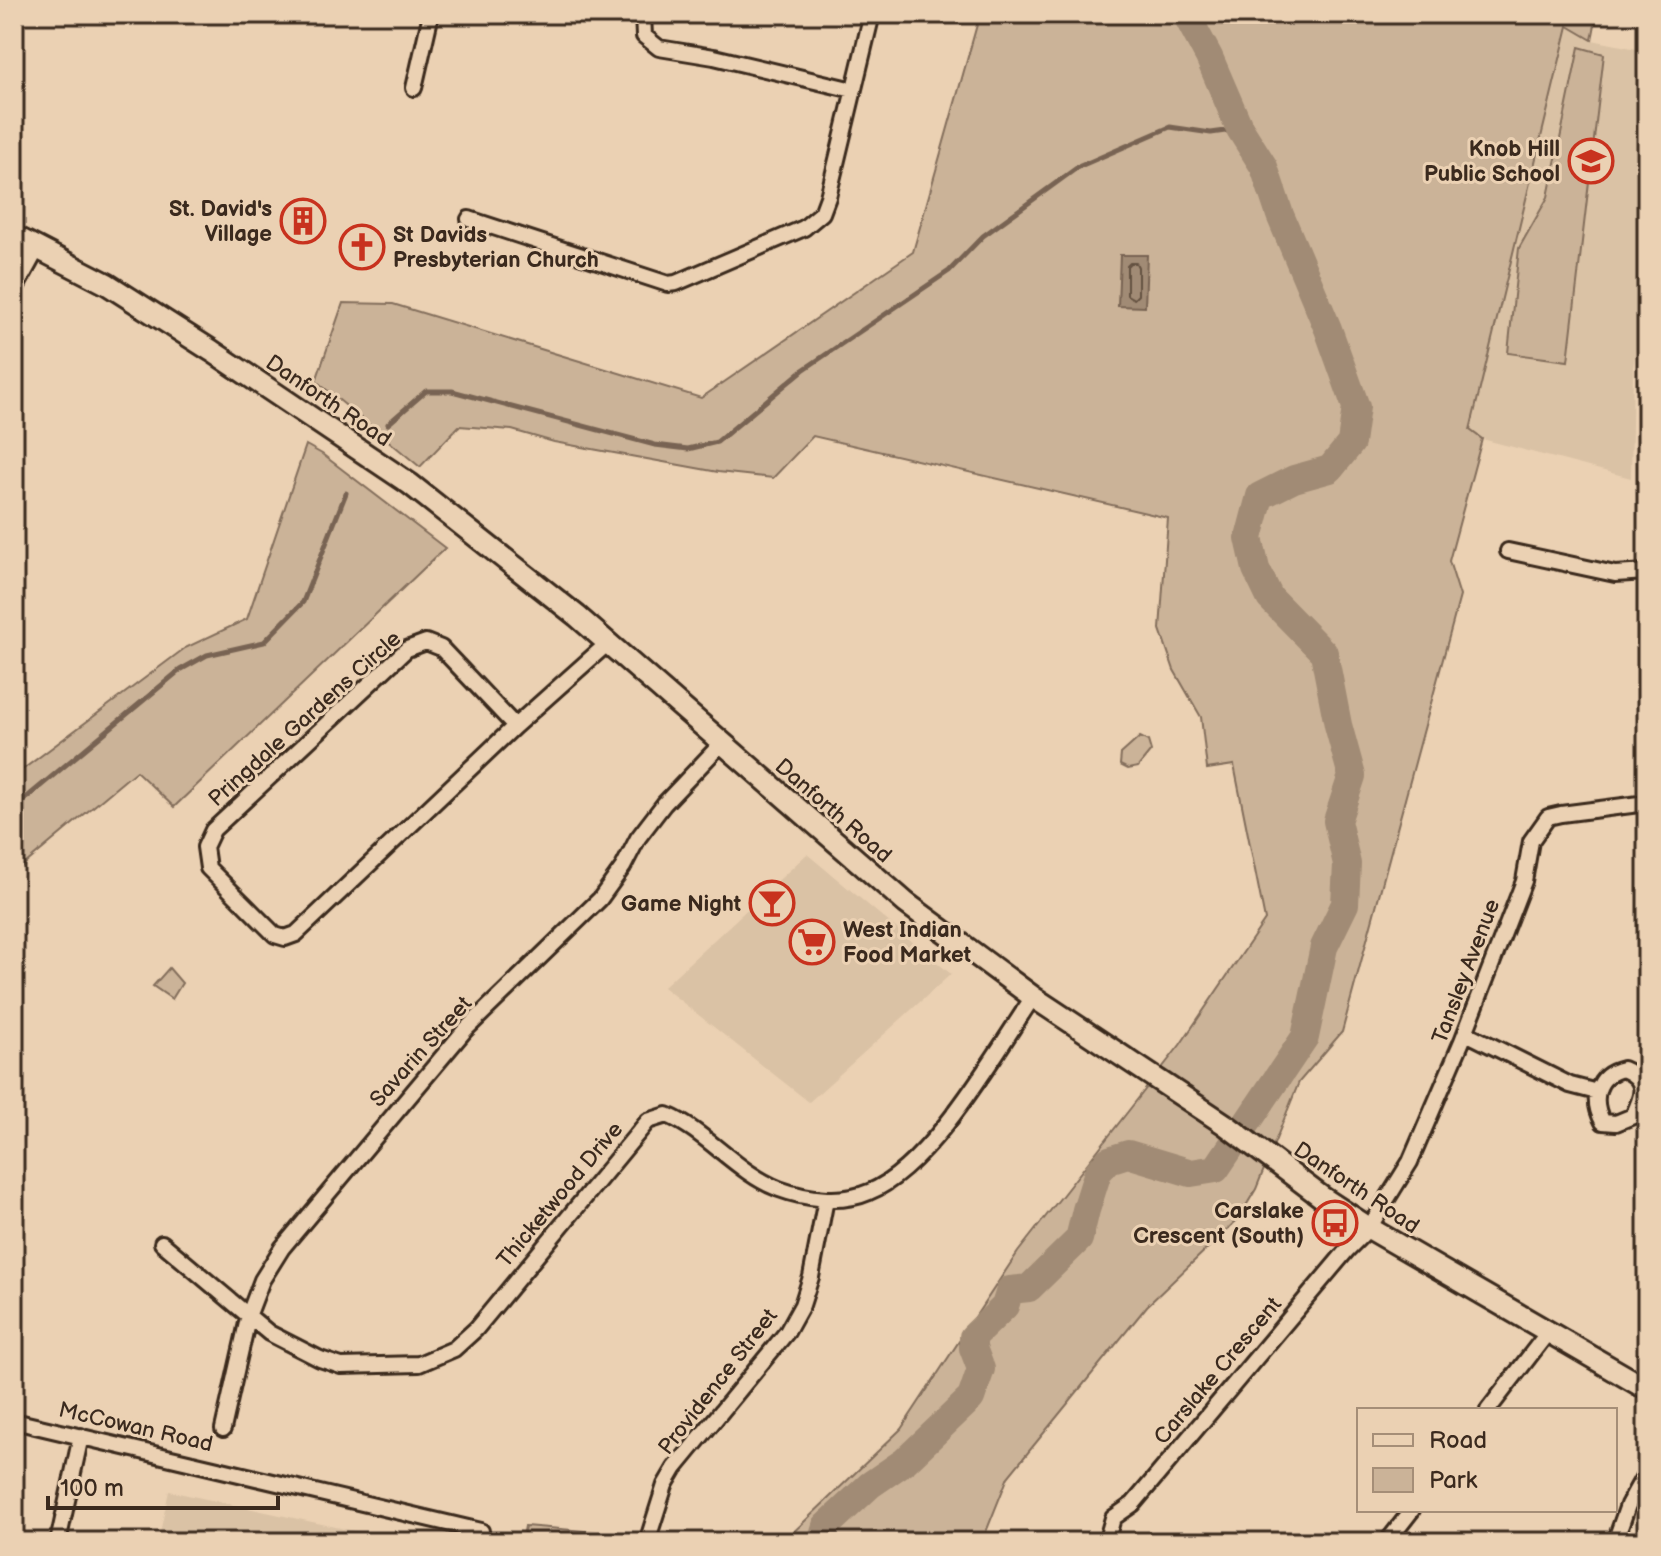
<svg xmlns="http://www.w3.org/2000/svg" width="1661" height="1556" viewBox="0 0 1661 1556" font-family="'Balsamiq Sans',sans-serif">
	<rect width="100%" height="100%" fill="#ebd1b3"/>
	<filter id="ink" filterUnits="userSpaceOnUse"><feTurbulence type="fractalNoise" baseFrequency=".0125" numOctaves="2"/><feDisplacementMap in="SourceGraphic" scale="16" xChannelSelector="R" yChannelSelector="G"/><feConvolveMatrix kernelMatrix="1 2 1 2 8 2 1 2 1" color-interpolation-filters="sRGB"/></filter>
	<g filter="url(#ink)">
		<!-- built -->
		<path fill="#dac2a5" d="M1568,25L1592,40L1647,51V270L1633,369L1631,478L1482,439L1470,430Z
			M807,854L951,974L809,1102L663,987Z
			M169,1491L405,1542H158Z"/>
		<!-- green -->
		<path fill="#cbb398" stroke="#836e5b" stroke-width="2" d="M980,14H1597L1592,40L1568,26L1470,430L1482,439L1449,561L1460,596L1342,1032L1299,1082L1256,1189L1238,1219L1147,1306L1008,1477L982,1542H783L901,1429L1018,1252L1180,1045L1265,920L1234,765L1207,769L1201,717L1174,670L1160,629L1168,518L813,436L773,478L718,472L554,442L512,430L459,426L420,467L316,381L343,303L393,304L701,398L913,252Z
			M1579,47L1604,54L1568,361L1508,353L1519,248L1548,197Z
			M306,445L322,454L445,548L174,807L136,771L14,873V776L185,648L247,619Z
			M1140,737L1148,741L1151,751L1138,767L1128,769L1120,765L1121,754Z
			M169,968L182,983L172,999L153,986Z
			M525,1526L715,1542H522Z"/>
		<!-- water -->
		<path fill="#a18b74" stroke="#786452" stroke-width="2" d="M1120,255H1147L1145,307L1118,306Z"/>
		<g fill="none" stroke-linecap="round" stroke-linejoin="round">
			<!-- shore -->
			<path stroke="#645140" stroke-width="2" d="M1130,263H1136L1138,267V295L1134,299L1127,295V266Z"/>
			<!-- stream -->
			<path stroke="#786452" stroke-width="5" d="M388,424L426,391H452L655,445L688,449L717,442L803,370L949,271L983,236L1078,167L1170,127L1211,133L1240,129
				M14,808L180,670L207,655L264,642L303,602L346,493"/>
			<!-- river -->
			<path stroke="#a18b74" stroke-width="28" d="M821,1542L826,1526L870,1485L905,1461L971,1398L981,1369L973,1348V1337L1005,1306L1010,1290L1029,1288L1079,1239L1086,1210L1098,1172L1109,1160L1128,1154L1191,1173L1216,1169L1305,1037L1324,947L1345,904L1347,864L1337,821L1352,776L1338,725L1324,653L1270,598L1256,569L1249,538L1260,496L1294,479L1330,469L1351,443L1356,407L1328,329L1280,215L1264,167L1240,129L1209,57L1186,14"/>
			<!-- minor casing -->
			<g stroke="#3b2a1e" stroke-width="20">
				<path id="minor" d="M643,14L644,36L659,48L714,57L853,90
					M414,88L431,14
					M469,219L668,284L676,283L804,228L822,213L828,197L872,14
					M1508,551L1615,574L1647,572
					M515,726L441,648L426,642L407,649L213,830L205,847L208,868L275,935L285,938L296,934L515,726L608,643
					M1466,1033L1570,1085L1597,1092
					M1623,1069C1649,1080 1643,1095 1633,1116L1616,1123L1603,1122C1591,1100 1596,1075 1623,1069Z
					M162,1243L269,1333L320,1359L341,1366L419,1364L454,1349L476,1329L648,1121L667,1115C706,1131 737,1173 779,1189C806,1199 842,1204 869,1192C930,1168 996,1052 1033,997
					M1488,1410L1549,1331
					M14,1421L481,1531
					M223,1429L249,1314L262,1280L282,1248L465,1030L600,899L623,867L638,838L664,804L721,744
					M58,1542L81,1436
					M647,1542L665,1485L675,1468L787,1332L802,1305L811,1277L826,1199
					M1112,1542L1109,1532L1113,1518L1133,1504L1347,1250L1369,1228L1410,1162L1462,1041L1524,881L1531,841L1548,817L1561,814L1647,803
					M1387,1542L1412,1510
					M1615,1542L1628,1505L1647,1471"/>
			</g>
			<!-- tertiary casing -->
			<g stroke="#3b2a1e" stroke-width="24">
				<path id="tertiary" d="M14,287L36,247"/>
			</g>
			<!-- secondary casing -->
			<g stroke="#3b2a1e" stroke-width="26">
				<path id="secondary" d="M14,236L107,284L212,351L410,484L577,616L906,903L1033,997L1226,1125L1323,1198L1369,1228L1647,1389"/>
			</g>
			<!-- minor -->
			<use href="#minor" stroke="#ebd1b3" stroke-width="14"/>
			<!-- tertiary -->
			<use href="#tertiary" stroke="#ebd1b3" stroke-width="18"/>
			<!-- secondary -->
			<use href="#secondary" stroke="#ebd1b3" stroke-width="20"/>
		</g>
	</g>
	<!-- icons -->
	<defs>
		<g id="school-ring" transform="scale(2.3)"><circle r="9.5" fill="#ebd1b3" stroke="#c8321e" stroke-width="1.5"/><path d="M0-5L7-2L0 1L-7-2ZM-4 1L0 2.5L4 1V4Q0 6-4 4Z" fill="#c8321e"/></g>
		<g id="building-ring" transform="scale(2.3)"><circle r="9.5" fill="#ebd1b3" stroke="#c8321e" stroke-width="1.5"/><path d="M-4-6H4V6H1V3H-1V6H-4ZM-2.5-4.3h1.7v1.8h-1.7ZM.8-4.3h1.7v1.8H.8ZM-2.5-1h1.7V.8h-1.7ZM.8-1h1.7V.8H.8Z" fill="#c8321e"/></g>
		<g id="church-ring" transform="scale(2.3)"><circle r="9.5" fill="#ebd1b3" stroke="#c8321e" stroke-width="1.5"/><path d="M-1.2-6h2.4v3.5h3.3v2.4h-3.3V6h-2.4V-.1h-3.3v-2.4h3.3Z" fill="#c8321e"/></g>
		<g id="bar-ring" transform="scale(2.3)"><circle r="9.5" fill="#ebd1b3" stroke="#c8321e" stroke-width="1.5"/><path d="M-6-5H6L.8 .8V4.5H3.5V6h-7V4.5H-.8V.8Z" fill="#c8321e"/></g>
		<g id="supermarket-ring" transform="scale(2.3)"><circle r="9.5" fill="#ebd1b3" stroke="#c8321e" stroke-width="1.5"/><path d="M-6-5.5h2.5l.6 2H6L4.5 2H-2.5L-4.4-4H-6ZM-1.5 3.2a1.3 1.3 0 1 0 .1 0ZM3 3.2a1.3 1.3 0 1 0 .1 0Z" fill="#c8321e"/></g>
		<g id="bus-ring" transform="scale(2.3)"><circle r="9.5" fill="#ebd1b3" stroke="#c8321e" stroke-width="1.5"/><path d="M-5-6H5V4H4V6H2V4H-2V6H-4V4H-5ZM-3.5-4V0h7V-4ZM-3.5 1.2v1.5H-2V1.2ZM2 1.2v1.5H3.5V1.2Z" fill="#c8321e"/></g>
	</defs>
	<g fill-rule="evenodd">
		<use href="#school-ring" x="1591" y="161"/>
		<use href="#building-ring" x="303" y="221"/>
		<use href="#church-ring" x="362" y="247"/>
		<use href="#bar-ring" x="772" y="903"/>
		<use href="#supermarket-ring" x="812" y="942"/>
		<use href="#bus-ring" x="1335" y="1223"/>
	</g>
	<g text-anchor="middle" stroke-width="6" stroke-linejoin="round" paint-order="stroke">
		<!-- poi labels -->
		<g font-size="22" font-weight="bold" fill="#3b2a1e" stroke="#ebd1b3" text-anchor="end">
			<text x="1560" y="156">Knob Hill<tspan x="1560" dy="25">Public School</tspan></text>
			<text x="272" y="216">St. David's<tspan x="272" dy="25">Village</tspan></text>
			<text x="393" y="242" text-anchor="start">St Davids<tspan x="393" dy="25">Presbyterian Church</tspan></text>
			<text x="741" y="911">Game Night</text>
			<text x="843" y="937" text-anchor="start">West Indian<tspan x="843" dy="25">Food Market</tspan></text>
			<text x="1304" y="1218">Carslake<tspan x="1304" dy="25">Crescent (South)</tspan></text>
		</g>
		<!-- street labels -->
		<g font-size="22" fill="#3b2a1e" stroke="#ebd1b3">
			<text transform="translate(329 400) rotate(34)" y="8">Danforth Road</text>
			<text transform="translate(304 718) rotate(-42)" y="8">Pringdale Gardens Circle</text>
			<text transform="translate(834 810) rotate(41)" y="8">Danforth Road</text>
			<text transform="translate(1465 971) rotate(-69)" y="8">Tansley Avenue</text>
			<text transform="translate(420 1051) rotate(-48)" y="8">Savarin Street</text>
			<text transform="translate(1357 1187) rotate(34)" y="8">Danforth Road</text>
			<text transform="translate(559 1194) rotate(-50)" y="8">Thicketwood Drive</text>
			<text transform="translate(1217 1370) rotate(-50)" y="8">Carslake Crescent</text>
			<text transform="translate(717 1381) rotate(-52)" y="8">Providence Street</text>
			<text transform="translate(136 1426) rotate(13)" y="8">McCowan Road</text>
		</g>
	</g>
	<!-- margin -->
	<rect width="1661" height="1556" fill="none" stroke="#ebd1b3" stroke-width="48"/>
	<rect x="24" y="24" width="1613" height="1508" fill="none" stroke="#3b2a1e" stroke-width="3" filter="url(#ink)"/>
	<!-- legend -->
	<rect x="1357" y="1408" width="260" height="104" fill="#ebd1b3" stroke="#a58e77" stroke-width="2"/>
	<rect x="1373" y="1434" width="40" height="12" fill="#ebd1b3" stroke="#a58e77" stroke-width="2"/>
	<text x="1429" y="1448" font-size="24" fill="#3b2a1e">Road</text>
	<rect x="1373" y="1468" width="40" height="24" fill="#cbb398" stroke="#a58e77" stroke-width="2"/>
	<text x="1429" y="1488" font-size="24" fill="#3b2a1e">Park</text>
	<!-- scale -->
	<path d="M48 1496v12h230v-12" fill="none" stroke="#3b2a1e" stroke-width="4"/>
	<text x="60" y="1496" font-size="24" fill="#3b2a1e" stroke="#ebd1b3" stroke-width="6" paint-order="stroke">100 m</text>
</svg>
